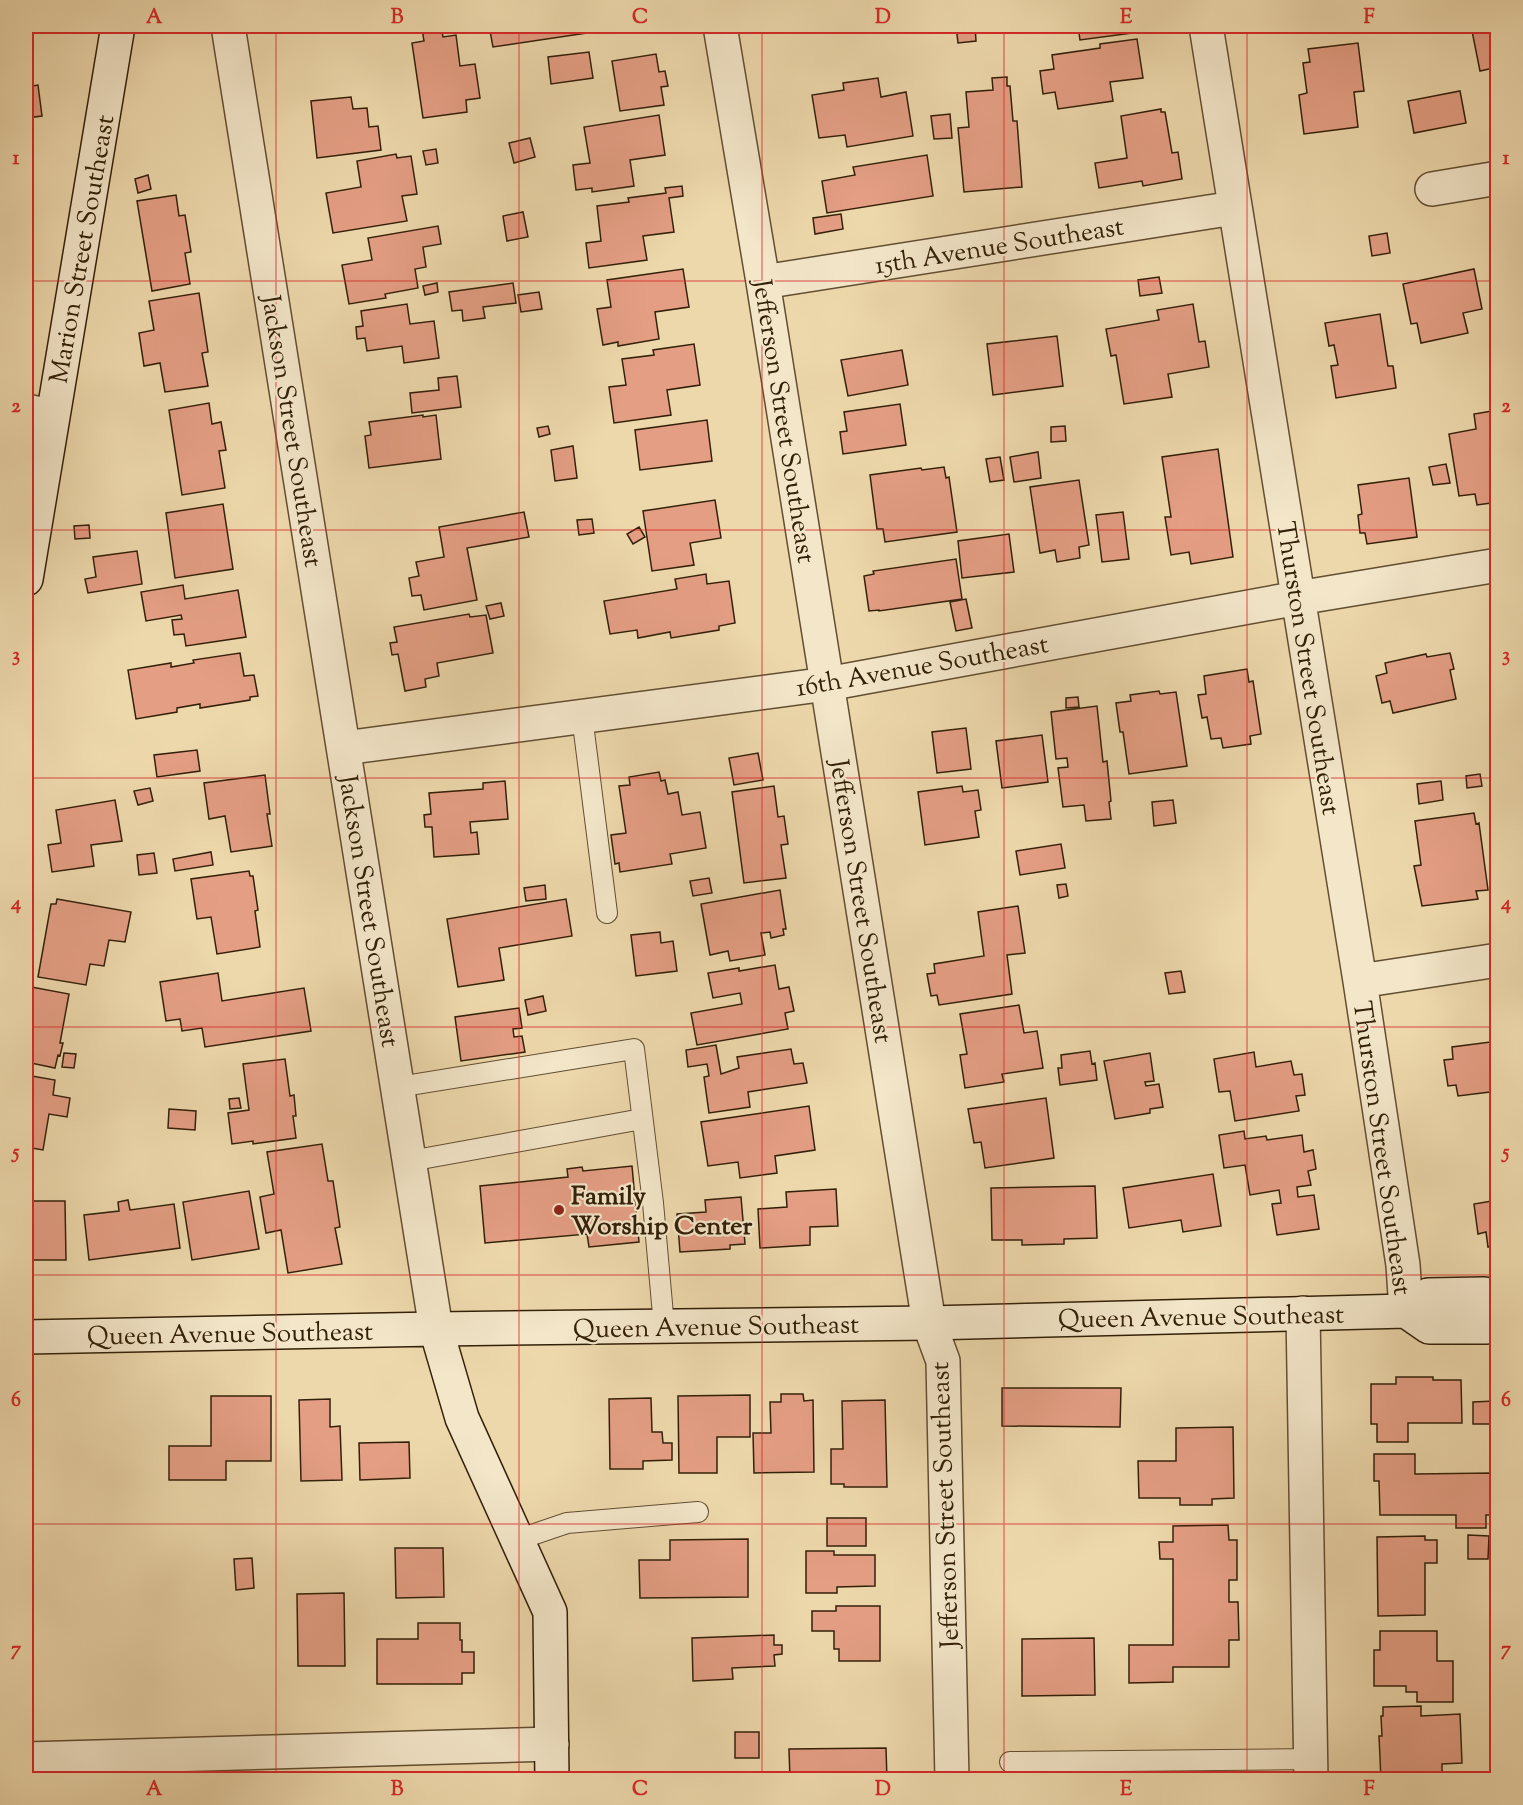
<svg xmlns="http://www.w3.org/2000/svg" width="1523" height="1805" viewBox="0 0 1523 1805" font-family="'Sorts Mill Goudy',serif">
	<rect width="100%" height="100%" fill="#edd8ac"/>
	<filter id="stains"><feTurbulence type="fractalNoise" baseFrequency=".00333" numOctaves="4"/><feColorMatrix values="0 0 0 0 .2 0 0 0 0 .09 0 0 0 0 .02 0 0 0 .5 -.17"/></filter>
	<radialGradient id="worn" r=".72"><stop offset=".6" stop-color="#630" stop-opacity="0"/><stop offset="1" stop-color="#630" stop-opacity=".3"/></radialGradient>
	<!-- building -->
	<path fill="#e49e84" stroke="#332008" stroke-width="1.5" d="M441,26L443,37L456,35L460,66L475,64L480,98L466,100L467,112L423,118L412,43L424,41L422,29Z
		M489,26H634L493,47Z
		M956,26H975L976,41L958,43Z
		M1078,26H1146L1147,31L1080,40Z
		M1471,26H1498V67L1480,71Z
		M1137,39L1143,78L1110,82L1113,101L1058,109L1055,92L1043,94L1040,71L1054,69L1052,55L1100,48V44Z
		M1358,43L1364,91L1354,92L1358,127L1304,134L1299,95L1307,93L1303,63L1310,62L1308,49Z
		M589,52L593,78L551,84L548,57Z
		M656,54L659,72L665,71L668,86L661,87L664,105L620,111L612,61Z
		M1007,77V86H1010L1013,121H1017L1022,187L964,192L958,128L969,127L966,92L993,90L992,78Z
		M878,78L881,97L906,92L913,136L847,147L845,135L819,138L812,95L844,90L843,83Z
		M38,85L42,116L26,118V126V87Z
		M1460,91L1466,123L1414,133L1408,101Z
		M351,97L353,109L367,108L369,127L378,126L381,150L317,158L311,101Z
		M1161,109V112H1165L1172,153L1178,152L1182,179L1143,186L1142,181L1099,188L1095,163L1127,158L1121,116Z
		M950,114L952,138L934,139L931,116Z
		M659,115L665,155L630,160L634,186L592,192V188L576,190L573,165L590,163L584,127Z
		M530,138L535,157L514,163L509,143Z
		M436,149L438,163L426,165L423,151Z
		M396,154L397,158L411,156L417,194L402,196L407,221L333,233L326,193L361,187L357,161Z
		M927,155L933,196L827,213L822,181L855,175L853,167Z
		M148,175L151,189L138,193L135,179Z
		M682,186L683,196L669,198L674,232L643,236L647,260L589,268L586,243L601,241L597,206L629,202L628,198L666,193L665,188Z
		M176,195L179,216L185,215L191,252L185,253L190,284L152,291L137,201Z
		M523,212L528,237L507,241L503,216Z
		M841,214L843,229L815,234L813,218Z
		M438,226L441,244L423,247L426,267L415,269L418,288L385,294L386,298L349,304L342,265L372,260L368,238Z
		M1387,233L1390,253L1372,256L1369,236Z
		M683,269L689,307L655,312L659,339L618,346V342L603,345L597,309L611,307L607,280Z
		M1474,269L1482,309L1463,313L1468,333L1421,343L1417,323L1411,324L1403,284Z
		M1159,277L1162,293L1140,296L1138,280Z
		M437,283L438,292L425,295L423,286Z
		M513,283L516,303L483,307L485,318L463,321L462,310L452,311L449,292Z
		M539,292L542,309L521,312L518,295Z
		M199,293L208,352L202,353L208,386L165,392L160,363L144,366L139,333L154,330L149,301Z
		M407,304L410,324L434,321L439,358L404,363L402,346L367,351L365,338L357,339L356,327L363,326L361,311Z
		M1193,304L1199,342L1205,341L1209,367L1168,374L1172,397L1124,404L1116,355L1111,356L1106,329L1159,320L1157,310Z
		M1380,314L1388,366H1393L1396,388L1336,398L1331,366L1338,365L1334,345L1329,346L1325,323Z
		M1057,336L1063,386L993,395L987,344Z
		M694,344L700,385L667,390L671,415L614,423L609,387L626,385L622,359L654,355L653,350Z
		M902,350L908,385L848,396L841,360Z
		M457,376L461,407L412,413L410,393L439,390L438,378Z
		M209,403L212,424L221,422L226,450L219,451L225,488L182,495L169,410Z
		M900,404L906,445L843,454L840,432L847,431L844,412Z
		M1498,410V502L1477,505L1475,494L1459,496L1449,434L1476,429L1474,414Z
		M423,415V417L436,415L441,459L369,468L365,436L371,435L369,422Z
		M707,420L712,461L640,470L635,430Z
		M548,426L550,434L539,437L537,428Z
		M1065,426L1066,441L1051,442V427Z
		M573,446L577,478L555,481L551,450Z
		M1218,449L1233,557L1191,564L1189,552L1171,555L1165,517H1171L1162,457Z
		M1038,452L1041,478L1014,482L1010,457Z
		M1000,457L1004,480L990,482L986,459Z
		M1446,464L1450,483L1433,485L1429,467Z
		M944,467L946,478L949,477L957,532L885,542L883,529H877L870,475L921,468L922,470Z
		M1409,478L1417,537L1367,544L1365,533H1360L1358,515L1362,514L1358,485Z
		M1079,480L1089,545L1079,547L1080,558L1057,562L1055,550L1040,553L1030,487Z
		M715,500L721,538L690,543L694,565L652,571L643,511Z
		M223,504L233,569L175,578L166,513Z
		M524,512L529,537L467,548L477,600L424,610L421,595L412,596L409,578L419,576L416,562L444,557L439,527Z
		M1123,512L1129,559L1102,562L1096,515Z
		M592,519L594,533L579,535L577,520Z
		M89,525L90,538L75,539L74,526Z
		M639,527L645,537L633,544L627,534Z
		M1009,534L1014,572L962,578L958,541Z
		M137,551L142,584L88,593L85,579L96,577L93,557Z
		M956,559L962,599L879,611V610L869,611L864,576L874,574L873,571Z
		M706,574L707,584L729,581L735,623L719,626V630L671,638L670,632L638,638L637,630L610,634L604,601L677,589L675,579Z
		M183,585L185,599L238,590L246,637L186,646L184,634L174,635L172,620L182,619L181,615L146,621L141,592Z
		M966,599L972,628L956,631L950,602Z
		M501,603L504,616L490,619L486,606Z
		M469,614L470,617L486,615L493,653L437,663L439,676L425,679L426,687L405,691L398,654L392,655L390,643L397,642L394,627Z
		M240,653L244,676L254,675L258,696L250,697V700L200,708V704L177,708V712L136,719L128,670L171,663V667L194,663L193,660Z
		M1450,653L1454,669L1450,670L1456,699L1393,713L1390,701L1382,703L1376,676L1387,673L1385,663L1426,654L1427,657Z
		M1247,669L1249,682L1253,681L1261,734L1250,736L1251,744L1223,748L1221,738L1211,739L1207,717L1202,718L1198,695L1206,694L1204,676Z
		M1159,691L1160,694L1176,692L1187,766L1129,774L1123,732H1120L1116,703L1131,701L1130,695Z
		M1078,697L1079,707L1066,708V698Z
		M1097,706L1103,762L1107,761L1111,801L1109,802L1111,819L1086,821L1084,805L1063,807L1058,768L1068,767L1067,758L1056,759L1051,712Z
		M966,728L971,769L937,773L932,732Z
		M1042,735L1048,782L1002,788L996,741Z
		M197,750L200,771L157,777L154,755Z
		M758,753L763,780L734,785L729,758Z
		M659,772L661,781L665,780L668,794L678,792L682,815L700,812L706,848L670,854L672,864L620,872L619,863L615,864L611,835L626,833L619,786L630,785L629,777Z
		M1480,774L1482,786L1467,788L1466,776Z
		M265,775L270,814H267L272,846L231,852L225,816L209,819L204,783Z
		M505,781L508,819L470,822L471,833L477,832L479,854L434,857L432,827H425L424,815L431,814L429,793L483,789V783Z
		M1441,781L1443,800L1419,804L1417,784Z
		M774,786L778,817L784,816L788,844L781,845L786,878L744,883L732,792Z
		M962,786L963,792L978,790L981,810L975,811L979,837L925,845L918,792Z
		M150,788L153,801L138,805L134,791Z
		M115,800L122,841L91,845L94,866L52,872L48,845L61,843L56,810Z
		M1173,800L1176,823L1154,826L1152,802Z
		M1474,813L1476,824L1479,823L1488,890L1476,891L1478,899L1422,906L1414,866L1421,865L1415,821Z
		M1061,844L1065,868L1020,875L1016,851Z
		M211,852L213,865L175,871L173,859Z
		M154,853L157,873L139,875L137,855Z
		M249,871L250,876H253L258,910L255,911L260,947L217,954L211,917L197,919L191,879Z
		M709,878L712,893L693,896L690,881Z
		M1066,884L1068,896L1059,898L1057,885Z
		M545,885L546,899L526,901L524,888Z
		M780,890L786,929H783L784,935L771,938L770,932L761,933L765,955L730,961L728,951L710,955L701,904Z
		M57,899L131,912L125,942L109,940L104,966L90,964L86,985L38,977L51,904H56Z
		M566,899L572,936L499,948L504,980L458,987L447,919Z
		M1018,906L1025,953L1007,955L1012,994L939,1005L937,995L931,996L927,974L935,973L934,964L984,956L978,912Z
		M660,932L661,943L673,941L677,971L636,976L631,935Z
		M775,965L779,989L789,987L794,1011L785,1013L788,1029L697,1045L691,1013L742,1004L740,993L713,998L708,973L739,968V971Z
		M1181,971L1185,992L1169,994L1165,973Z
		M218,973L222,1001L304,988L311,1031L205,1047L202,1028L182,1031L180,1019L166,1021L160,982Z
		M26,986L69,994L60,1043H63L60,1056L58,1055L55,1068L26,1062Z
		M543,996L546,1011L528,1015L525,1000Z
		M1019,1005L1024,1033L1037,1031L1043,1068L1002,1074L1004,1082L965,1088L960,1055L967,1054L960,1014Z
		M519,1008L522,1028L513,1029L514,1037L522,1036L525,1052L461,1061L455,1017Z
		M1498,1041V1091L1458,1096L1456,1085L1448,1086L1444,1060L1453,1059L1452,1047Z
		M716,1045L721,1074L739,1068L737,1057L791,1049L794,1064L803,1063L807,1083L748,1092L750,1107L709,1113L704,1077L709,1076L707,1064L688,1067L686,1050Z
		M1090,1051L1092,1064L1095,1063L1097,1080L1060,1085L1058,1068H1062L1061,1055Z
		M1254,1052L1256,1067L1291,1061L1294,1075L1302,1074L1305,1095L1296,1096L1299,1111L1235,1121L1230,1091L1219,1092L1214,1059Z
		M64,1053L76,1054L74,1068L62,1067Z
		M1150,1053L1154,1081L1145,1082L1146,1086L1159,1084L1163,1107L1150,1109V1113L1115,1119L1104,1061Z
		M285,1059L290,1096L294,1095L296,1116H293L296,1138L253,1144V1141L232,1144L228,1113L249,1110L243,1064Z
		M26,1075L55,1080L53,1095L70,1098L67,1117L49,1114L43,1150L26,1147Z
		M239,1098L241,1108L230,1109L229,1099Z
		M1046,1098L1054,1158L985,1168L981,1142L974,1143L968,1109Z
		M809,1106L815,1150L775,1156L777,1173L740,1178L738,1162L708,1166L701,1122Z
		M169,1109L196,1111L195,1130L168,1128Z
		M1244,1131L1245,1139L1266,1136L1267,1140L1302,1135L1304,1152L1313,1150L1316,1169L1308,1171L1311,1185L1297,1187L1298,1197L1314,1195L1319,1229L1277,1235L1272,1204L1281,1203L1279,1190L1250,1195L1245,1165L1224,1168L1219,1135Z
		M322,1144L328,1181H333L340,1227L335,1228L342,1264L288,1273L281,1230L266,1233L260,1197L274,1194L267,1152Z
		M632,1166L639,1242L589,1247L587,1234L485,1243L480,1186L568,1177L567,1169L582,1167L583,1171Z
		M1213,1174L1221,1226L1183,1232L1181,1220L1129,1228L1123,1188Z
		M1095,1186L1097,1238L1064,1239V1244L1022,1245V1240H992L991,1188Z
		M836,1189L838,1226L810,1227V1245L760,1248L758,1209L787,1207L786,1192Z
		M249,1191L259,1249L192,1260L183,1202Z
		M741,1197L745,1244L730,1245V1249L680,1252L677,1214L706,1212L705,1200Z
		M128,1200L130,1210L174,1204L180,1248L89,1260L84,1215L119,1211L118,1202Z
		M1498,1200V1245L1488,1247L1486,1232L1478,1234L1474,1204Z
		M26,1201H65L66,1260H26Z
		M1396,1377H1433V1380H1461L1462,1423H1408V1442H1377V1424H1371V1384H1396Z
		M1002,1388H1121L1120,1427L1002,1426Z
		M781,1394H803L804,1401L813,1400L814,1472L754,1473L753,1433H771L770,1402H781Z
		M750,1395V1437H717V1473H679L678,1396Z
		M211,1396H271V1461H226V1480H169V1446H211Z
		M651,1398L652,1432H662L663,1443H672V1460L643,1461V1469H610L609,1399Z
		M330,1399V1427L340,1426L342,1480L301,1481L299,1400Z
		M885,1400L887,1487H844V1484H831V1449H843L842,1401Z
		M1494,1401V1424H1473V1402Z
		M1233,1427L1234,1498L1212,1499V1505H1180V1498H1139L1138,1461H1176V1428Z
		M409,1442L410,1478L360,1480L359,1443Z
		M1374,1454H1415V1474L1492,1473V1515H1486V1528H1456V1515H1380L1379,1481H1374Z
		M827,1518H866V1546H827Z
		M1228,1525L1229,1540H1237V1580H1229V1602H1238L1239,1640H1229V1667H1173V1682L1129,1683V1645H1173V1559H1160L1159,1542H1173V1526Z
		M1468,1535L1489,1536L1488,1559H1468Z
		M1425,1536V1540H1437V1563H1425V1615L1378,1616L1377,1537Z
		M748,1539V1597L640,1598L639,1560H670V1540Z
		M395,1548H443L444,1597L396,1598Z
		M806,1551H834V1555H875V1586L837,1587V1593H806Z
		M252,1558L254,1588L236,1590L234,1559Z
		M344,1593L345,1666H298L297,1594Z
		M836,1606H880V1661H839V1649H834V1631H812V1611H836Z
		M418,1623H460V1640H462V1652H474V1673H462V1684H377V1639H418Z
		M1380,1631H1437V1661H1453V1702H1417V1692H1406V1686H1374V1650H1380Z
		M774,1635V1645H782V1654L774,1655L775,1666L732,1668L733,1679L693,1681L692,1638Z
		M1094,1638L1095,1695L1022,1696V1639Z
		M1421,1706V1716L1460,1714L1462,1763L1442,1764V1780H1381L1379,1736H1382L1381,1716H1383V1707Z
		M735,1732H759V1758H735Z
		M886,1748L887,1780H790L789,1749Z
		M734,1773L735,1780H676V1774Z"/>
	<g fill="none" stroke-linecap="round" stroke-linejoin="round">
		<!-- lane casing -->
		<g stroke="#624e31" stroke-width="22">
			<path id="lane" d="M582,716L607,913
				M398,1087L634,1049L653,1203L664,1326
				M410,1161L642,1119
				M517,1540L567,1523L698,1512
				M1010,1762L1311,1759"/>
		</g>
		<!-- street casing -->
		<g stroke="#624e31" stroke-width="36">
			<path id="street" d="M228,26L436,1329
				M720,26L763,282L929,1323L943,1361L952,1780
				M1206,26L1360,981L1403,1265L1406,1311
				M1432,189L1498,178
				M763,282L1234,208
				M26,411L52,416
				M344,748L827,684L1298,598L1498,565
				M1360,981L1498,960
				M1303,1313L1311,1780
				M26,1759L552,1744"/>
		</g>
		<!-- secondary casing -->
		<g stroke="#332008" stroke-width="36">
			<path id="secondary" d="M26,579L118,26
				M1406,1311L1428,1295L1484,1294L1498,1302
				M436,1329L462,1418L550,1612L552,1780
				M26,1337L436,1329L929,1323L1406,1311L1429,1327H1487L1498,1321"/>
		</g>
		<!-- lane -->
		<use href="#lane" stroke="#f3e6c9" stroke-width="20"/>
		<!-- street -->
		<use href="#street" stroke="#f3e6c9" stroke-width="33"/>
		<!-- secondary -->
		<use href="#secondary" stroke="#f3e6c9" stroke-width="33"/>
	</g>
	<!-- grid -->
	<path fill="none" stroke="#d62828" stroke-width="1.5" stroke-opacity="0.55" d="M276,26V1780M519,26V1780M762,26V1780M1004,26V1780M1247,26V1780M26,281H1498M26,530H1498M26,778H1498M26,1027H1498M26,1275H1498M26,1524H1498"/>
	<!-- markers -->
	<circle fill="#8f2418" stroke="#f3e6c9" stroke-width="2" cx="559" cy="1210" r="6"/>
	<g text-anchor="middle" stroke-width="4.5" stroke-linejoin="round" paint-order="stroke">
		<!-- street labels -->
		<g font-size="26" fill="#332008" stroke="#f3e6c9">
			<text transform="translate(999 245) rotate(-9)" y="9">15th Avenue Southeast</text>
			<text transform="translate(81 249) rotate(-80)" y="9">Marion Street Southeast</text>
			<text transform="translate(785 421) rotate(81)" y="9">Jefferson Street Southeast</text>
			<text transform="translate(293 431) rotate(81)" y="9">Jackson Street Southeast</text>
			<text transform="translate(922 665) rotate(-10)" y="9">16th Avenue Southeast</text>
			<text transform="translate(1309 668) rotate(81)" y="9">Thurston Street Southeast</text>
			<text transform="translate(862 901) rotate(81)" y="9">Jefferson Street Southeast</text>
			<text transform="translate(370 911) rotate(81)" y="9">Jackson Street Southeast</text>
			<text transform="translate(1383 1148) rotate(82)" y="9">Thurston Street Southeast</text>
			<text transform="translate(1201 1316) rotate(-1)" y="9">Queen Avenue Southeast</text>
			<text transform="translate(716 1326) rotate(-1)" y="9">Queen Avenue Southeast</text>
			<text transform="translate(230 1333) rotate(-1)" y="9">Queen Avenue Southeast</text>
			<text transform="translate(944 1505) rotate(-92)" y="9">Jefferson Street Southeast</text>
		</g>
		<!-- poi labels -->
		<g font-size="26" font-weight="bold" fill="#332008" stroke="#f3e6c9" text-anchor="start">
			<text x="571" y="1204">Family<tspan x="571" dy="30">Worship Center</tspan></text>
		</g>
	</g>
	<!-- margin -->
	<rect width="1523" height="1805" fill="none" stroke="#edd8ac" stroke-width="66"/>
	<rect x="33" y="33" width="1457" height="1739" fill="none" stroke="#d62828" stroke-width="2"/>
	<g font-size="20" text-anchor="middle" font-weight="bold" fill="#d62828">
		<text x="154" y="23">A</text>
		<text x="397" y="23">B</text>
		<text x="640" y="23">C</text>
		<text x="883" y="23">D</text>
		<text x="1126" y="23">E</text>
		<text x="1369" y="23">F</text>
		<text x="16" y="164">1</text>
		<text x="1506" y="164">1</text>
		<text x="16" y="412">2</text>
		<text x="1506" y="412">2</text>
		<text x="16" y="661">3</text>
		<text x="1506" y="661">3</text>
		<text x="16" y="909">4</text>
		<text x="1506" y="909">4</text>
		<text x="16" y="1158">5</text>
		<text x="1506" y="1158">5</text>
		<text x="16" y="1406">6</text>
		<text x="1506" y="1406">6</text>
		<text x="16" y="1655">7</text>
		<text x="1506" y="1655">7</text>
		<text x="154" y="1795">A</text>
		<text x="397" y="1795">B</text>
		<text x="640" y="1795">C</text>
		<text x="883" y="1795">D</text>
		<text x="1126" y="1795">E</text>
		<text x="1369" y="1795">F</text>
	</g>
	<rect width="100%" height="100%" filter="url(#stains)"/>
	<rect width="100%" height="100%" fill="url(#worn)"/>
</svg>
